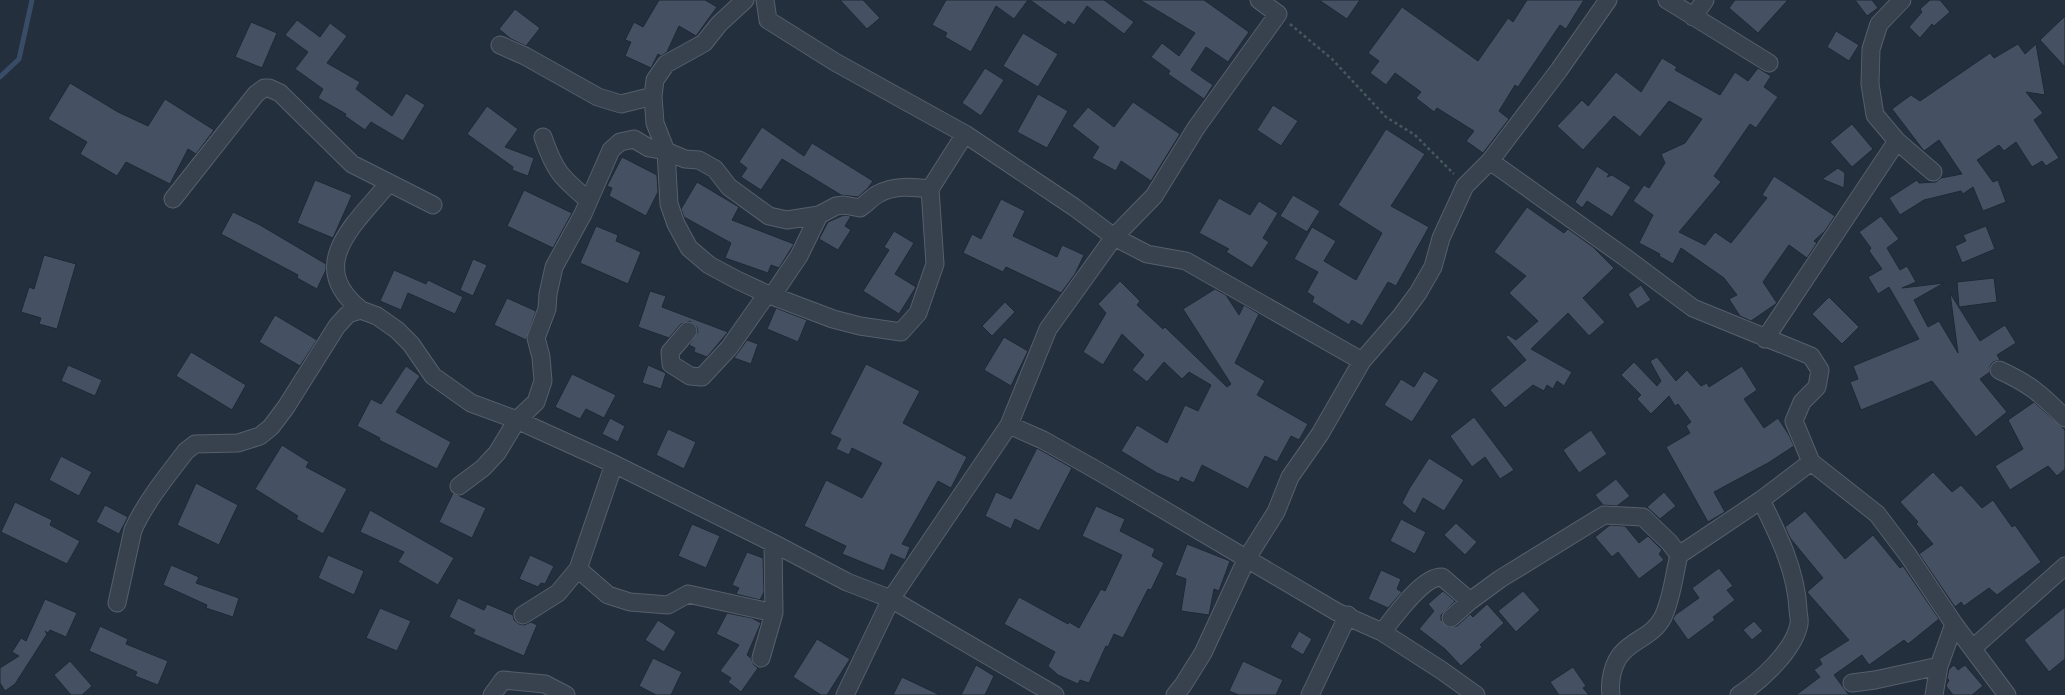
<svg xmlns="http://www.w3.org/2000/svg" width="2065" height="695" viewBox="0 0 2065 695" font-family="'Noto Sans',sans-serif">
	<rect width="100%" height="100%" fill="#242f3e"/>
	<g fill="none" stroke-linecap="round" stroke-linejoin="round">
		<!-- stream -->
		<path stroke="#394c67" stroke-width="5" d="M0,77L19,59L32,0"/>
	</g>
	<!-- building -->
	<path fill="#455162" stroke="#1f2835" d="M659,0H705L717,7L696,36L679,26L667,52L661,56L658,54L651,68L625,56L631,42L625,40L634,22L643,27Z
		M840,0H863L880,18L867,29Z
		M946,0H1028L1014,19L996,6L971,52L945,37L947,33L932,25Z
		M1030,0H1104L1134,22L1124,34L1087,6L1074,25L1068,21L1065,25Z
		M1140,0H1204L1249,32L1228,62L1206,47L1191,70L1213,85L1204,99L1168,74L1170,71L1151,57L1162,43L1179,56L1195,33Z
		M1319,0H1360L1347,19Z
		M1527,0H1584L1566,29L1560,25L1518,87L1515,85L1499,111L1509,119L1483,153L1466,141L1474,131L1437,108L1434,112L1416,98L1421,92L1395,73L1386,85L1370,73L1379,61L1368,53L1402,7L1478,61L1508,18L1513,22Z
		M1735,0H1788L1758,33L1729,8Z
		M1855,0H1872L1878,8L1867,16Z
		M1930,0H1940L1950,12L1934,26L1932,24L1920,38L1909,27L1922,12L1920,9Z
		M515,9L540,28L526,46L511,39L499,29Z
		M2065,16V67L2040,40Z
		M297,20L320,37L330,23L347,36L327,63L360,82L356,89L392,116L406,93L425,105L403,141L371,122L365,130L345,116L346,114L318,98L323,89L295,69L308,52L285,35Z
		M251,22L277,33L262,68L235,57Z
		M1836,31L1859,45L1849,61L1827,47Z
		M1023,33L1058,54L1038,87L1003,66Z
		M2018,44L2025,54L2036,44L2045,95L2026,92L2043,113L2034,120L2059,158L2046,166L2042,161L2032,167L2016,142L2004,151L1999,145L1977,160L1993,182L1998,180L2006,202L1983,211L1973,187L1963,194L1961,191L1924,200L1900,215L1889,198L1917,180L1919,183L1936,182L1941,178L1962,174L1939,140L1924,151L1892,109L1911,95L1920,101L1990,53L1994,58Z
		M1662,58L1677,67L1675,70L1720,95L1735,72L1748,81L1758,68L1771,76L1764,87L1778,97L1756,128L1750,124L1714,176L1721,182L1679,232L1705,245L1715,232L1731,243L1767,198L1762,195L1774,176L1835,216L1825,231L1814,241L1817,243L1807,258L1789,245L1763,282L1777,303L1751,321L1740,316L1729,299L1737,295L1724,278L1681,248L1673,264L1659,256L1660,254L1639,243L1653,215L1633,201L1644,185L1649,188L1665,163L1661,154L1685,143L1702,119L1669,101L1640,137L1614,116L1583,150L1557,126L1582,100L1588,106L1616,72L1641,92Z
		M985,68L1004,80L981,116L962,103Z
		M70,83L118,112L148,126L165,99L214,130L196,154L188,149L170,184L126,162L117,176L80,154L87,142L48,119Z
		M1038,94L1068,111L1047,148L1017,132Z
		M1133,102L1180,134L1151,181L1121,161L1116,171L1092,158L1099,147L1072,126L1088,107L1114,127Z
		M1273,105L1298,121L1281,146L1257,130Z
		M487,106L518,129L505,147L534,158L528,176L512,170L513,167L467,134Z
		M1852,124L1873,149L1852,167L1830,142Z
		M762,127L804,156L812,143L873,181L868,188L858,197L841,195L782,159L761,190L741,177L747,168L739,162Z
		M1386,129L1425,154L1391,206L1429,227L1396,286L1388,282L1362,326L1352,320L1349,325L1312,302L1314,297L1307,292L1318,272L1294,259L1312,227L1336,241L1324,261L1356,280L1382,233L1338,205Z
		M622,157L657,175L658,192L646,216L609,196L612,188L607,186Z
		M1597,166L1609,174L1607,177L1612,175L1631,187L1612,217L1587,201L1582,208L1575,202Z
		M1838,168L1845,173L1844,188L1822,179Z
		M315,180L352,195L333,238L297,223Z
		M697,182L739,207L732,220L794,244L779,268L771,265L768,273L725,258L731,243L684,217L681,209Z
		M524,190L572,213L553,248L507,226Z
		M1293,195L1320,211L1307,232L1280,216Z
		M1219,198L1250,215L1259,201L1278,213L1263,238L1269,242L1252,268L1226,252L1229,249L1199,233Z
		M1001,199L1025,211L1013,236L1057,257L1062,245L1084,255L1075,274L1061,293L1006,267L1003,272L963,253L972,234L981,239Z
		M1527,207L1564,233L1568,229L1593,247L1614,268L1583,298L1605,322L1589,336L1568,313L1531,349L1572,372L1564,386L1557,381L1553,389L1547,385L1544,391L1533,385L1505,408L1490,390L1526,360L1506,337L1508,335L1516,340L1538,321L1509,293L1526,276L1494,252Z
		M233,212L260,225L326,264V270L317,289L297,278L298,275L221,234Z
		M844,215L851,216L845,226L851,230L838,250L819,239L828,222Z
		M1881,216L1899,239L1887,248L1900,270L1907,266L1916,282L1902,288L1944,283L1914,300L1928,327L1939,321L1958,353L1950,293L1980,341L2005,325L2016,343L1997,355L2000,360L1993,362L1990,366V372L1980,379L2007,412L1976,437L1932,381L1861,410L1850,382L1858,379L1853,366L1919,339L1889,287L1878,294L1868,277L1882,269L1869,251L1871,248L1859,232Z
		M596,226L618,235L616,241L641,252L628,284L580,263Z
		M1986,226L1995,249L1962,263L1955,246L1966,241L1963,235Z
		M894,231L914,243L895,274L916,287L899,314L863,291L889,250L884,247Z
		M44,255L76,264L57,329L39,324L41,318L21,312L29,287L34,289Z
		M473,259L487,265L473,296L460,290Z
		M394,270L426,284L428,280L463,297L455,314L408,293L401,310L380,301Z
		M1994,278L1997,302L1959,307L1957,282Z
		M1120,281L1140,301L1137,305L1163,329L1165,327L1227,387L1231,384L1183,309L1215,289L1226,295L1239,315L1244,305L1259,314L1235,363L1265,381L1257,395L1308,424L1299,440L1291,436L1277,462L1265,456L1248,489L1202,465L1194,483L1181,477L1179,482L1157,473L1121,451L1137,425L1167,443L1185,405L1198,411L1211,385L1189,372L1182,379L1164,362L1147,382L1132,370L1144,355L1122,334L1103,365L1083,352L1106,313L1098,304Z
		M1641,285L1651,300L1637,309L1628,294Z
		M650,291L666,296L662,307L728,332L707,357L694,352L695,348L689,345L698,332L697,327L690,321L681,324L669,338L638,327Z
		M1829,297L1859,327L1842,344L1812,314Z
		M507,298L536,311L526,340L494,325Z
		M1005,302L1015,312L992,336L982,326Z
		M776,308L807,320L798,342L767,329Z
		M275,315L317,340L300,366L259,342Z
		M1004,337L1028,351L1011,386L984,370Z
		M747,340L758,344L751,364L734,358Z
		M191,352L246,385L232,410L176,376Z
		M1657,357L1676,381L1687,370L1701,386L1707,383L1709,387L1742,366L1757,390L1744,399L1764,428L1778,418L1789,435L1794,446L1768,463L1714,492L1725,512L1708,522L1666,447L1690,433L1686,426L1691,422L1678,404L1675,406L1669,396L1651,414L1637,399L1641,395L1621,375L1634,362L1657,386L1661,381L1650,361Z
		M866,364L920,391L903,423L967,457L951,488L938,481L902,544L910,547L905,560L891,554L884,571L842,554L846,546L804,526L826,480L862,498L882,463L852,448L849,455L836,449L841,439L830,434Z
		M68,365L102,380L95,396L61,381Z
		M648,365L666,373L661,389L642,383Z
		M406,366L420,376L396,412L451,442L437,469L379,440L380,438L357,426L371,399L381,404Z
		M1424,371L1439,380L1412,422L1384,405L1401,379L1414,387Z
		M572,374L616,395L604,418L586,409L580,419L555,407Z
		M2034,402L2065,430V469L2057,476L2048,466L2010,490L1995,466L2023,449L2008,420Z
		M1474,417L1514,470L1500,479L1485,457L1472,467L1450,436Z
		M610,418L625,426L618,442L602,434Z
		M668,429L696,442L684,469L656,455Z
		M1591,430L1607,454L1579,473L1563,450Z
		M282,445L309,462L306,467L347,489L323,534L296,519L298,516L255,489Z
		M1037,448L1072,468L1039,531L1015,519L1011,529L985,516L996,492L1011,499Z
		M61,456L92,472L79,496L49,480Z
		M1429,458L1464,480L1444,511L1423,498L1415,514L1402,503L1409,489Z
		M1933,472L1952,492L1961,485L1982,508L1993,500L2012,527L2015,525L2041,562L1997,595L1989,588L1964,606L1961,602L1955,607L1919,554L1933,544L1916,524L1918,522L1900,502Z
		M1616,479L1630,496L1617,506L1603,505L1595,495Z
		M196,483L238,505L219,545L177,525Z
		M1664,492L1676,506L1660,519L1647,507Z
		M453,493L486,508L472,538L439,522Z
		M15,502L52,520L50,525L80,541L67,564L1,532Z
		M105,505L128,517L119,534L96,522Z
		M1096,506L1125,519L1120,531L1155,549L1152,556L1164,563L1151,590L1148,589L1123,638L1114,634L1108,647L1106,646L1089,683L1080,680L1078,684L1058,675L1048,666L1055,652L1004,624L1019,597L1068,624L1069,622L1079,628L1101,589L1105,591L1122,555L1082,536Z
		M370,510L454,558L438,585L398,562L404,552L360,532Z
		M1805,511L1845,559L1873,535L1900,568L1903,566L1939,619L1908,644L1904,640L1869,665L1862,655L1834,675L1849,695H1796L1820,677L1814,670L1822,664L1819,659L1849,640L1807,592L1823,578L1790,538L1785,527Z
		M1401,519L1426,532L1415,554L1390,541Z
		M1456,523L1477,542L1465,555L1444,535Z
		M692,524L720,536L706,568L678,556Z
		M1610,525L1625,526L1639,543L1648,536L1662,550L1659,554L1664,560L1639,579L1618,552L1612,557L1595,537Z
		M1187,544L1230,561L1219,591L1214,589L1209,615L1181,611L1186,579L1175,575Z
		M747,552L763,558L764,592L760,600L736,594L739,588L732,585Z
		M328,555L364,571L354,595L318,578Z
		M530,555L554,566L545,584L541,583L538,587L519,579Z
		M171,565L199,577L196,583L239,598L233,617L206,608L207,605L163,585Z
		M1719,568L1733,586L1727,590L1735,600L1713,617L1715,620L1688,640L1673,619L1675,615L1699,598L1692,588Z
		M1381,570L1401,579L1397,589L1402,592L1388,608L1368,599Z
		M1443,591L1455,601L1441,615V620L1448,627L1457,626L1470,614L1473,617L1487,604L1504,623L1480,645L1482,647L1461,666L1445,649L1419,629L1434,611L1428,604Z
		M1523,591L1540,610L1516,632L1498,611Z
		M458,598L484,610L487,604L513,615L514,620L519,624L524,625L531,622L537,625L524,656L473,634L475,630L449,617Z
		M45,599L77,613L66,637L50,630L48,633L45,631L47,634L15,684L5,691L0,683V668L19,656L12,652L21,638L26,641Z
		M2065,607V659L2049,672L2024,640Z
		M380,608L411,621L397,651L366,638Z
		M727,613L752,618L761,623L747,655L751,658L754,665L758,668L741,692L728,682L731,678L720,671L739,645L716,634Z
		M658,620L676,632L664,652L645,640Z
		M1754,621L1763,631L1752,640L1743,630Z
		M100,626L128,639L126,644L168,661L158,685L135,676L137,672L89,651Z
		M1299,631L1312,639L1303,655L1290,647Z
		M817,639L850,659L827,695H821L793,677Z
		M653,658L682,672L671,695H656L639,686Z
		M70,661L92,686L82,695H71L54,675Z
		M1243,661L1283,680L1276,695H1239L1229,691Z
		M976,665L994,676L985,695H961Z
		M1954,665L1958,670L1965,665L1983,686L1972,695H1953L1946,686L1949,680L1947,678L1949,669Z
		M1573,667L1586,686L1583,688L1589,695H1559L1550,682Z
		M902,677L940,695H893Z"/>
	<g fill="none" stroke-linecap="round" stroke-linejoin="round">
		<!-- minor casing -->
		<g stroke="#565f6c" stroke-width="19">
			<path id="minor" d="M745,0L719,24L704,43L666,64L655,80L653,96L655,123L666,151L669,204L676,224L689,248L709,265L737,280L767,294L833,319L860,326L901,332L918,313L935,264L930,189L965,134
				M765,0L768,20L835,62L965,134L1074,207L1114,237L1147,254L1186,261L1362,361
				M1667,0L1769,63
				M1902,0L1879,24L1871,49L1870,84L1875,115L1897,141L1933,172
				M1693,17L1705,0
				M500,45L525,56L598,97L621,104L653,96
				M543,137C555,172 561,177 588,200
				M1490,161L1626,258L1693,308L1811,356L1820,370L1817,387L1802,402L1794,421L1811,462L1877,514L1908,555L1954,624L2007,695
				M173,199L256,94L264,88H269L280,93L352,164L433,205
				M772,296L799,256L819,215
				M361,310C304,265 356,223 388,184
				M688,331L670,352L671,364L690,376L702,377L729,348L767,294
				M1765,339L1897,141
				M1999,370C2030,384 2041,394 2065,418
				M1009,425L1043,440L1098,471L1337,612L1382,632L1441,670L1476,695
				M459,486L483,468L497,453L517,420L536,402L543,381L541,357L536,338L547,309L548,294L554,267L583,214L611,150L620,142L634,139L649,148L666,151L685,159L699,160L715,169L729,187L769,216L787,220L819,215L836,206L844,205L860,208C866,204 871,198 878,194C894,185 913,187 930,189
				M578,569L608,595L630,602L668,605L688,594L774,613
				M117,603L133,530C146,501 167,476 186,451L195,444L238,443L260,436L271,427L286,407L337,326L348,314L361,310L377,316L397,330L411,344L433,376L471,403L517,420L614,464L773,543
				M523,615L558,593L578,569L614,464
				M1451,618L1470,601L1500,579L1604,515L1643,517L1669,542L1679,555
				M1382,632C1394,618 1422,576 1442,577L1470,601
				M1973,648L2065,566
				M761,658L774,613L773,543L847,582L891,599L1055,695
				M1852,683L1875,680L1939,666
				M492,695L503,680L545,684L566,695
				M845,695L891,599L1009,425L1048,329L1114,237L1154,196L1196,128L1278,14L1259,0
				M1175,695L1183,685L1203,653L1247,558L1276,512L1290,477L1320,434L1362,361L1401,316L1418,293L1433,267L1441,238L1465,186L1490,161L1559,70L1608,0
				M1310,695L1348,615
				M1611,695C1609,681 1613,662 1623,652C1635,639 1654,635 1663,617C1672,598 1674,575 1679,555L1761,500L1811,462
				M1739,695C1760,681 1794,651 1799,624C1800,620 1798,614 1798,609C1796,570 1778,534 1761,500
				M1934,695L1939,666L1954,624"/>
		</g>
		<!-- path -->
		<path stroke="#44595c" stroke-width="2.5" stroke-dasharray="3 3" stroke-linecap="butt" d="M1290,24L1332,59L1386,117L1415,135L1454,174"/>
		<!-- minor -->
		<use href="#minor" stroke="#38414e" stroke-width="17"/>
	</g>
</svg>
